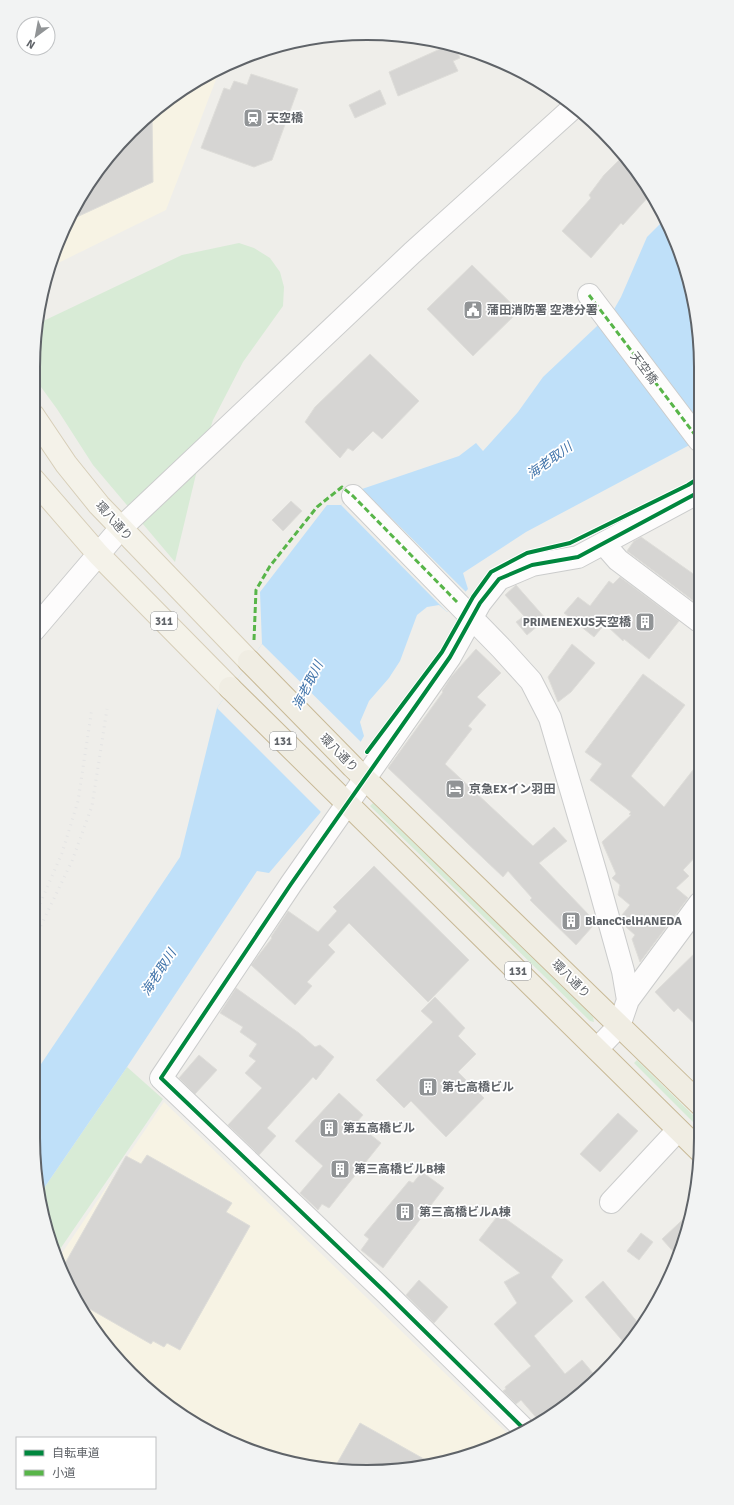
<svg xmlns="http://www.w3.org/2000/svg" width="734" height="1505" viewBox="0 0 734 1505" font-family="Signika,'Noto Sans JP',sans-serif">
	<rect width="100%" height="100%" fill="#efeeea"/>
	<!-- commercial -->
	<path fill="#f7f3e4" d="M220,69L166,210L50,267L59,239L89,181L131,131L182,89Z
		M164,1102L512,1438L411,1469L302,1466L200,1427L147,1389L102,1342L58,1259Z"/>
	<!-- green -->
	<path fill="#d8ebd6" d="M239,243L254,248L270,258L280,272L284,287L283,306L243,362L213,420L197,470L175,562L93,465L57,409L33,376L37,324L182,255Z
		M373,803L593,1017L594,1022L590,1021L370,806Z
		M637,1060L701,1123V1130L634,1063Z
		M127,1067L163,1099L56,1255L51,1246L42,1191Z"/>
	<!-- water -->
	<path fill="#bfe0f9" d="M664,220L676,239L698,323L699,440L526,532L463,573L468,589L447,612L439,605L427,607L417,615L400,661L389,678L369,701L360,722L364,736L320,813L269,873L257,871L127,1067L42,1191L33,1138V1076L180,857L217,708L262,644L260,592L327,505H341L362,489L459,456L476,443L483,451L518,412L543,377L613,311L621,297L647,237Z"/>
	<!-- pier -->
	<path fill="#efeeea" d="M362,489L466,592L447,612L341,505Z
		M262,644L362,743L322,813L217,708Z"/>
	<!-- building -->
	<path fill="#d6d5d3" stroke="#deddd9" d="M449,45L455,46L460,58L453,61L458,71L398,96L389,72Z
		M251,74L298,89L272,160L254,167L201,148L224,88L230,90L234,81L247,85Z
		M380,90L386,104L355,118L349,105Z
		M152,113L153,182L68,221L89,181L131,131Z
		M623,156L632,164L650,195L623,225L621,223L591,258L562,231L591,198L589,195L604,175Z
		M472,265L519,311L473,356L427,309Z
		M370,354L419,401L382,439L373,431L353,451L348,448L340,458L305,422L315,407Z
		M291,501L302,511L283,531L272,520Z
		M641,537L699,578V605L627,551L634,541Z
		M620,577L679,621L649,659L624,639L623,641L605,624L594,637L564,613L578,597L590,606L609,581L613,584Z
		M516,585L546,619L527,635L516,622L524,616L505,595Z
		M572,644L595,663L571,692L558,702L548,677Z
		M476,649L501,673L477,697L486,705L468,726L472,729L445,764L533,846L554,827L567,841L539,863L589,915L592,927L576,945L530,900L532,898L508,871L503,877L388,768L443,692L442,691L451,677Z
		M643,674L685,705L631,776L664,807L700,761V852L683,870L689,876L676,888L688,898L640,962L632,939L635,935L626,927L628,924L624,922L626,918L622,915L630,905L618,895L620,885L612,878L616,874L602,842L631,815L629,814L631,812L590,780L602,764L585,752Z
		M374,866L469,960L428,1002L349,923L328,945L335,952L307,982L312,986L295,1005L251,965L272,938L271,937L288,911L318,932L337,911L333,907Z
		M700,948V993L701,1030L678,1008L674,1012L655,992Z
		M236,988L299,1033L315,1047L320,1045L334,1057L316,1080L313,1077L267,1128L276,1136L259,1155L228,1125L262,1088L245,1073L256,1061L249,1056L257,1044L240,1032L243,1027L220,1013Z
		M435,997L465,1028L458,1036L476,1054L458,1072L484,1098L446,1137L411,1101L404,1108L376,1080L433,1022L421,1011Z
		M199,1055L217,1070L195,1094L179,1078Z
		M339,1093L363,1115L356,1123L381,1143L329,1208L322,1204L318,1210L300,1193L323,1166L295,1141Z
		M618,1113L638,1131L600,1172L580,1154Z
		M147,1155L232,1203L226,1212L250,1226L180,1350L167,1343L164,1347L153,1341L151,1344L83,1305L63,1267L126,1156L141,1164Z
		M422,1172L444,1188L383,1268L361,1250L369,1239L364,1235L409,1181L413,1183Z
		M693,1210L678,1257L662,1239Z
		M499,1214L563,1260L551,1277L573,1301L534,1336L565,1374L582,1360L597,1378L570,1403L540,1422L521,1400L516,1404L503,1391L506,1389L505,1387L531,1366L494,1324L517,1303L504,1282L520,1273L479,1240Z
		M641,1233L653,1242L639,1260L627,1251Z
		M419,1280L448,1307L434,1323L406,1295Z
		M603,1281L639,1324L626,1345L585,1297Z
		M360,1423L431,1463L411,1469L335,1467Z"/>
	<g fill="none" stroke-linecap="round" stroke-linejoin="round">
		<!-- minor casing -->
		<g stroke="#cbcccc" stroke-width="24">
			<path id="minor" d="M589,295L699,440
				M353,496L502,649L531,681L550,718L596,874L623,971L628,1000L619,1026L597,1049
				M604,544L618,560L699,621
				M33,631L120,529L412,253L575,106
				M628,1000L700,903
				M611,1202L678,1130
				M526,1431L385,1292L161,1078L291,884L450,657L480,603L499,579L532,565L578,557L699,492"/>
		</g>
		<!-- major casing -->
		<g stroke="#d7ceb8" stroke-width="24">
			<path id="major" d="M33,415L66,464L99,505L249,661
				M33,479L98,554L230,688"/>
		</g>
		<!-- highway casing -->
		<g stroke="#c8b996" stroke-width="24">
			<path id="highway" d="M249,661L353,767L701,1105
				M230,688L700,1151"/>
		</g>
		<!-- minor -->
		<use href="#minor" stroke="#fdfcfc" stroke-width="22"/>
		<!-- major -->
		<use href="#major" stroke="#f4f2e9" stroke-width="22"/>
		<!-- highway -->
		<use href="#highway" stroke="#f0ede3" stroke-width="22"/>
		<!-- rail -->
		<path stroke="#e4e4e4" stroke-width="3" stroke-dasharray="1 5" stroke-linecap="butt" d="M33,920L62,853L78,801L92,708
			M33,942L72,861L92,806L107,709"/>
		<!-- quiet -->
		<path stroke="#58b549" stroke-width="3" stroke-dasharray="6 3" stroke-linecap="butt" d="M589,295L699,440
			M254,640L256,590L270,566L317,507L342,487L353,496L457,602"/>
		<!-- cycleway casing -->
		<g stroke="#fff" stroke-width="6">
			<path id="cycleway" d="M367,752L442,652L473,597L491,572L527,553L570,543L688,485L699,478
				M526,1431L385,1292L161,1078L291,884L450,657L480,603L499,579L532,565L578,557L699,492"/>
		</g>
		<!-- cycleway -->
		<use href="#cycleway" stroke="#00873e" stroke-width="4"/>
	</g>
	<!-- icons -->
	<defs>
		<g id="station-square" transform="scale(1)"><rect x="-9" y="-9" width="18" height="18" rx="4" fill="#919496" stroke="#fff"/><path d="M-3-6H3Q5-6 5-4V2Q5 4 3 4L4.5 6H3L1.5 4h-3L-3 6H-4.5L-3 4Q-5 4-5 2V-4Q-5-6-3-6ZM-3.5-4v3h7v-3ZM-3.5 1v1.5H-2V1ZM2 1v1.5H3.5V1Z" fill="#fff"/></g>
		<g id="civic-square" transform="scale(1)"><rect x="-9" y="-9" width="18" height="18" rx="4" fill="#919496" stroke="#fff"/><path d="M-.6-6.5H3V-4.5H.6V-3L4-1V1h2V6H-6V1h2V-1L-.6-3ZM-1.2 2.5V6h2.4V2.5Z" fill="#fff"/></g>
		<g id="building-square" transform="scale(1)"><rect x="-9" y="-9" width="18" height="18" rx="4" fill="#919496" stroke="#fff"/><path d="M-4-6H4V6H1V3H-1V6H-4ZM-2.5-4.3h1.7v1.8h-1.7ZM.8-4.3h1.7v1.8H.8ZM-2.5-1h1.7V.8h-1.7ZM.8-1h1.7V.8H.8Z" fill="#fff"/></g>
		<g id="hotel-square" transform="scale(1)"><rect x="-9" y="-9" width="18" height="18" rx="4" fill="#919496" stroke="#fff"/><path d="M-6-4.5h1.5V1H6V5H4.5V3h-9V5H-6ZM-4 0a1.8 1.8 0 1 1 3.6 0ZM.5 0V-2.5h3Q6-2.5 6 0Z" fill="#fff"/></g>
	</defs>
	<g fill-rule="evenodd">
		<use href="#station-square" x="253" y="118"/>
		<use href="#civic-square" x="473" y="310"/>
		<use href="#building-square" x="645" y="622"/>
		<use href="#hotel-square" x="455" y="789"/>
		<use href="#building-square" x="571" y="921"/>
		<use href="#building-square" x="428" y="1087"/>
		<use href="#building-square" x="329" y="1128"/>
		<use href="#building-square" x="340" y="1169"/>
		<use href="#building-square" x="405" y="1212"/>
	</g>
	<g text-anchor="middle" stroke-width="3.5" stroke-linejoin="round" paint-order="stroke">
		<!-- shield labels -->
		<g fill="#fff" stroke="#8f9295" stroke-width="1">
			<rect x="151" y="612" width="26" height="18" rx="3"/>
			<rect x="270" y="732" width="26" height="18" rx="3"/>
			<rect x="505" y="962" width="26" height="18" rx="3"/>
		</g>
		<g font-size="11" font-weight="bold" fill="#5f6368">
			<text x="164" y="625">311</text>
			<text x="283" y="745">131</text>
			<text x="518" y="975">131</text>
		</g>
		<!-- poi labels -->
		<g font-size="12" font-weight="bold" fill="#5f6368" stroke="#fff" text-anchor="start">
			<text x="267" y="122">天空橋</text>
			<text x="487" y="314">蒲田消防署 空港分署</text>
			<text x="631" y="626" text-anchor="end">PRIMENEXUS天空橋</text>
			<text x="469" y="793">京急EXイン羽田</text>
			<text x="585" y="925">BlancCielHANEDA</text>
			<text x="442" y="1091">第七高橋ビル</text>
			<text x="343" y="1132">第五高橋ビル</text>
			<text x="354" y="1173">第三高橋ビルB棟</text>
			<text x="419" y="1216">第三高橋ビルA棟</text>
		</g>
		<!-- street labels -->
		<g font-size="12" fill="#5f6368" stroke="#fff">
			<text transform="translate(644 368) rotate(53)" y="4">天空橋</text>
			<text transform="translate(114 521) rotate(48)" y="4">環八通り</text>
			<text transform="translate(339 753) rotate(45)" y="4">環八通り</text>
			<text transform="translate(571 979) rotate(45)" y="4">環八通り</text>
		</g>
		<!-- water labels -->
		<g font-size="13" font-style="italic" fill="#4174aa" stroke="#fff">
			<text transform="translate(549 460) rotate(-36)" y="5">海老取川</text>
			<text transform="translate(307 685) rotate(-63)" y="5">海老取川</text>
			<text transform="translate(158 972) rotate(-57)" y="5">海老取川</text>
		</g>
	</g>
	<!-- crop -->
	<path d="M0 0H734V1505H0ZM367 40H367A327 327 0 0 1 694 367V1138A327 327 0 0 1 367 1465H367A327 327 0 0 1 40 1138V367A327 327 0 0 1 367 40Z" fill="#f2f3f3" fill-rule="evenodd"/>
	<path fill="none" stroke="#5f6368" stroke-width="2" d="M367 40H367A327 327 0 0 1 694 367V1138A327 327 0 0 1 367 1465H367A327 327 0 0 1 40 1138V367A327 327 0 0 1 367 40Z"/>
	<!-- legend -->
	<rect x="16" y="1437" width="140" height="52" fill="#ffffff" stroke="#bfc1c3"/>
	<rect x="24" y="1450" width="20" height="6" fill="#00873e" stroke="#bfc1c3"/>
	<text x="52" y="1457" font-size="12" fill="#5f6368">自転車道</text>
	<rect x="24" y="1470" width="20" height="6" fill="#58b549" stroke="#bfc1c3"/>
	<text x="52" y="1477" font-size="12" fill="#5f6368">小道</text>
	<!-- north arrow -->
	<g transform="translate(36 36) rotate(212)"><circle r="19" fill="#ffffff" stroke="#bfc1c3"/>
	<path d="M0-3L7 15L0 10L-7 15Z" fill="#919496"/>
	<text y="-6" font-size="11" font-weight="bold" text-anchor="middle" fill="#5f6368">N</text>
	</g>
</svg>
